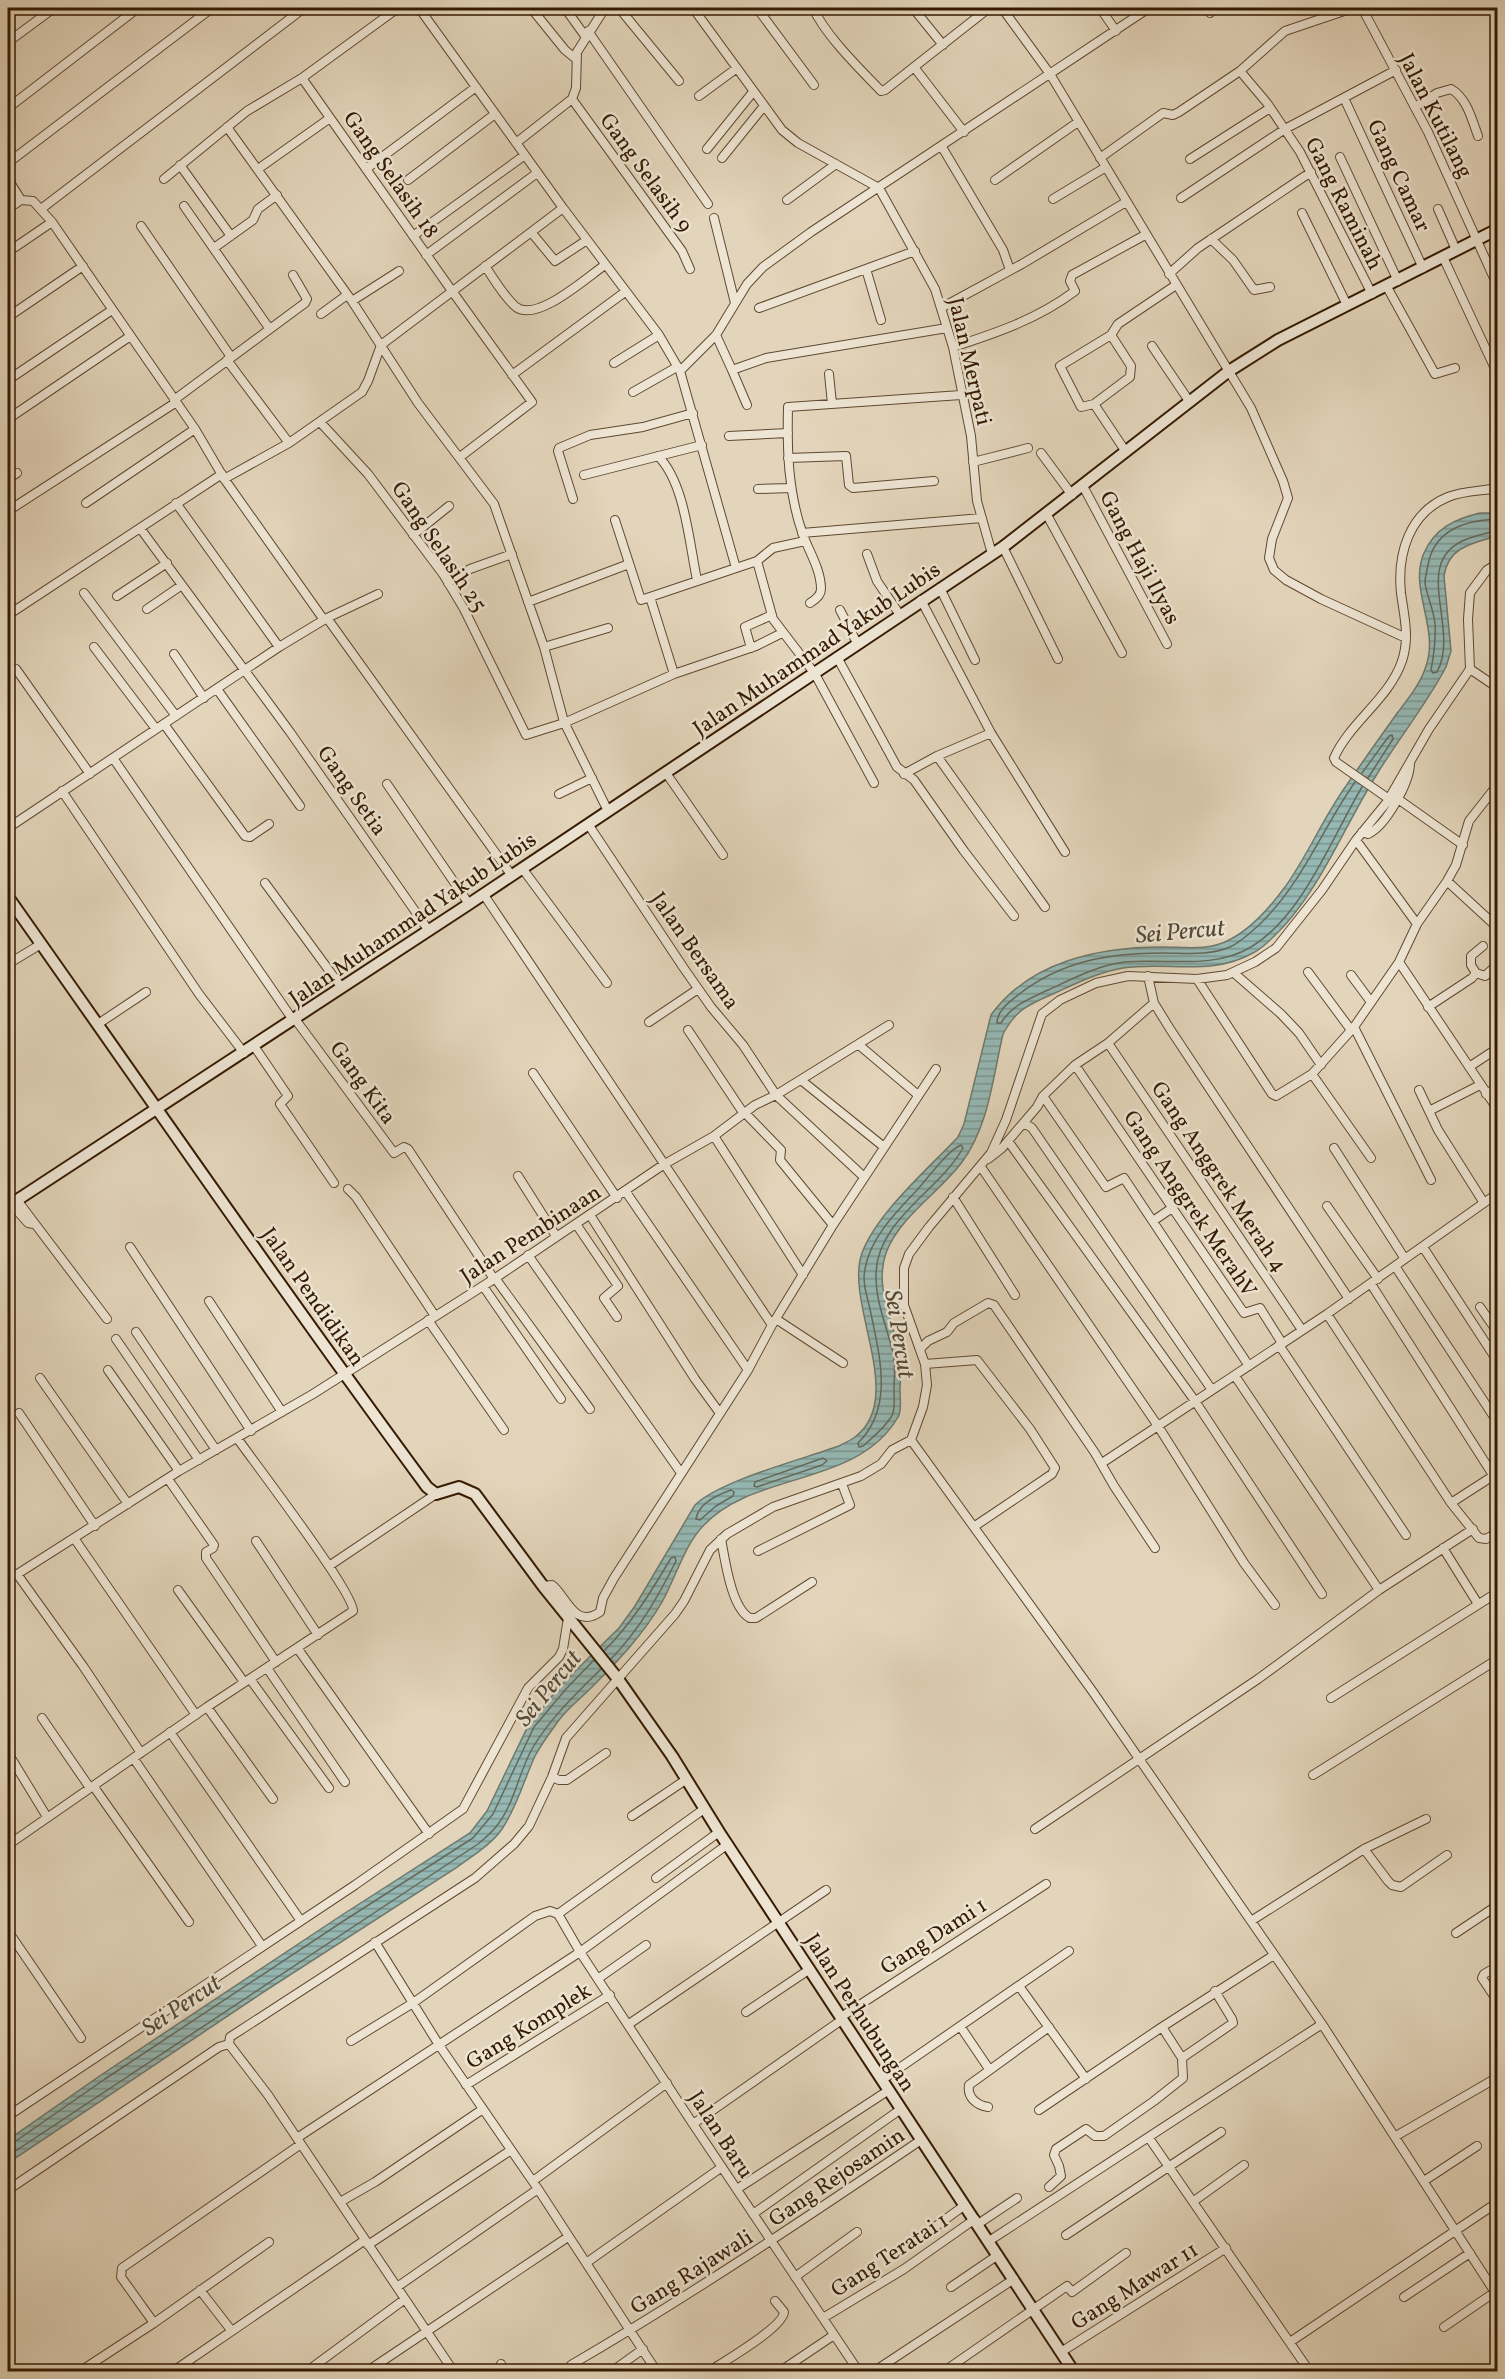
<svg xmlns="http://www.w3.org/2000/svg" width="1505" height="2379" viewBox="0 0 1505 2379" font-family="Vollkorn,serif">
	<defs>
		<pattern id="water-rules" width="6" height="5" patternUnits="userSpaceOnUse" patternTransform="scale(1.5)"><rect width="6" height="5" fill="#95b8b4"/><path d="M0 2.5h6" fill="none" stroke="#7a9590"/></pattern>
	</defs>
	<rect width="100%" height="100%" fill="#e3d5bb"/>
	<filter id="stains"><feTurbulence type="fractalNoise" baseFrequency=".00333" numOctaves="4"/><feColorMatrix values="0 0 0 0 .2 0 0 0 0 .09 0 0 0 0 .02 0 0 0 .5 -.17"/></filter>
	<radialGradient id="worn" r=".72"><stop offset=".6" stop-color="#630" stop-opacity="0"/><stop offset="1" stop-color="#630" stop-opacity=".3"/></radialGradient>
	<!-- water -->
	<path fill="url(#water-rules)" stroke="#6f796c" stroke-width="1.5" d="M1480,513H1497V536C1473,543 1448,547 1444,576L1451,651L1446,667C1426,705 1399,738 1377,774C1345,825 1324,881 1284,926C1275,935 1265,947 1253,953C1210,977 1167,961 1123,968C1099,972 1077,983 1055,993C1030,1004 1016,1009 1003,1034C993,1076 989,1126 962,1162C941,1191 899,1217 886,1253C874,1286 893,1321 899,1353C902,1365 900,1379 900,1391C900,1399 902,1411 898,1417C858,1487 753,1471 703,1526C684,1546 676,1577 662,1602C643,1635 617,1662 590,1689C580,1699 568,1708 559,1720C551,1731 542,1743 535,1756C524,1780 517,1807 502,1829C491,1845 472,1856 456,1868L265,1991L8,2163V2140L101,2075L342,1915L470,1833L487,1811L529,1724L561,1685L619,1628L635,1606L695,1505C719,1481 803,1459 839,1446C844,1443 850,1441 855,1437C907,1398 844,1303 862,1253C877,1213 928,1169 958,1137L964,1124L991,1015C1030,961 1100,947 1162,947C1184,947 1209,951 1229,940C1251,929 1271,906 1285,887C1308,855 1323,818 1346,786C1363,761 1381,736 1398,712C1408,699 1420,684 1425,669C1441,629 1408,590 1424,553C1435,528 1455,519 1480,513Z"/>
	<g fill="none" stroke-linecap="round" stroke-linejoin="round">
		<!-- shore -->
		<path stroke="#65695a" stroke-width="1.5" d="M1498,519C1466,520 1434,530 1428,565C1427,571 1425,577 1425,583C1427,597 1434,610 1435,624C1436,639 1434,654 1431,670L1433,673L1437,672C1461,628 1409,561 1467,539C1476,536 1487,532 1498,531
			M1362,773L1389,736L1392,735L1393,739L1368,778
			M1355,782C1322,829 1302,884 1259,925C1251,932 1241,942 1230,947C1209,956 1185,953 1163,953C1109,953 1061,961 1018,995C1009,1002 997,1011 997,1023H1001C1012,1005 1029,999 1048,990C1072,979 1098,965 1125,962C1166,958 1213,970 1251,947C1303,916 1332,837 1362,787
			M961,1145L963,1148C939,1191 878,1219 876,1273C875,1301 887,1327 893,1353C896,1364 894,1378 894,1390C894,1396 895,1406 893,1413C890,1423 871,1439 863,1446L859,1447L858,1443C895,1407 879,1354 870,1309C867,1296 862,1282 865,1269C870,1238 896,1212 917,1190C928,1178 947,1151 961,1145Z
			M823,1458L827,1461L822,1465L757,1487L754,1486L755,1482Z
			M731,1490L734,1492L733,1496L716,1506L700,1520L696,1519C698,1504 717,1495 731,1490Z
			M604,1651C632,1623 651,1592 671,1558L675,1557L676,1561C658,1597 639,1630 611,1659
			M8,2144L13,2143L105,2079L345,1920L473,1838L493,1814L534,1727L566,1689L594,1660
			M8,2156L478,1844C484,1839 490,1834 495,1828C514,1806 518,1774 532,1749C550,1718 576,1694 601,1669"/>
		<!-- street casing -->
		<g stroke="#60492f" stroke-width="10">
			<path id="street" d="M419,8L563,208L659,335L680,371L716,335L747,284L763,267L811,232L1149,8
				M531,8L565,50L576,59
				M565,8L585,36
				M619,8L679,81
				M693,8L782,130L798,143L879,188L935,289L953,347L971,436L977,501L992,554
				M757,8L814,85
				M813,8C826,36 859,68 881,91L885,90L914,67L964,132
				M913,8L943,45
				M1002,8L1050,74L1251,408L1283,481L1288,498L1272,539L1269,558L1274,570L1286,580L1321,599L1406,638
				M1100,8L1116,31
				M1206,8L1210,13
				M1362,8L1428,132L1498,287
				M588,31L708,204
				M8,42L54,8
				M914,67L989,8
				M1240,71L1267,103L1300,152L1372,294
				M302,78L452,291L532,402L460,457
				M699,96L737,68
				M1344,98L1423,268
				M572,99L682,251L690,269
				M1415,107L1437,93L1451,89C1467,98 1472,120 1478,136
				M8,108L138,8
				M227,127L352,301L418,403L494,504L544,647L564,722L608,811
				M516,143L572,99L576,88L577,52L605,8
				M942,147L1003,250L1010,270
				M707,149L753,92
				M1340,157L1398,281
				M722,158L764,106
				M1100,158L1163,113L1173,115L1179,112L1240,71L1285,31L1353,8
				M1190,159L1270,108
				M8,163L212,8
				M180,165L231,236
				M258,169L330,118
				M366,169L476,87
				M8,179L21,200
				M164,179L247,111L302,78L398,8
				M408,180L495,114
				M995,180L1078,122
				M1181,198L1285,129L1396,70
				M1053,199L1106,167
				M787,200L836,164
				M184,206L269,328
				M8,209L21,200L33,201L52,222L195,429L225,480L324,620
				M41,209L304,8
				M1438,209L1456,250
				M1302,213L1347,305
				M714,218L735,303
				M141,226L231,357
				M531,232L555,261L587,240
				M413,236L525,155
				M1211,239L1233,260L1254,290L1270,287
				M214,248L253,220L258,209L277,195
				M8,252L52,222
				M426,255L537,173
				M1443,257L1498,375
				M485,266C494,279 504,297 516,307C537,323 587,277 605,265
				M866,269L881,320
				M1169,274L1198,248L1311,172
				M1387,287L1435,374L1455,368
				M352,301L399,271
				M759,308L915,251
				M941,308L1022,264L1126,202
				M321,314L347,295
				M8,317L83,266
				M716,335L732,370L766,358L947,328
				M1152,346L1189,401
				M953,347C996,333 1038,319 1075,291L1070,281L1072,275L1145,235
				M227,360L289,443
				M614,363L659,335
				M732,370L747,405
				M680,371L736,568
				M829,374L832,404
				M512,375L625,292
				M8,380L112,310
				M633,392L677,367
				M174,400L305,303L307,299L293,275
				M1094,404L1130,377L1131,366L1111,335
				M8,419L129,337
				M320,422L368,474L443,574L464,609L526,735L564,723L674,674L756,646L782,633
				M729,436L788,433
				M1126,452L1094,404L1081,407L1060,366L1111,335L1118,324L1176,285
				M1041,453L1072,495
				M658,456C685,483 689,542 697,580
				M788,458L846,456L849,485L853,488L934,481
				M973,462L1028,448
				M584,475L702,445
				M8,479L17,473
				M224,479L289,443L362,392L368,381L381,345L563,208
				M1083,486L1167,644
				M758,489L790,488
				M573,499L558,451L559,448L590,435L643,427L693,413
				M86,503L195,429
				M176,503L279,647
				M8,511L175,403
				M1047,515L1122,653
				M615,520L641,600L757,561L773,548L805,541
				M140,528L290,732L429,931
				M802,533L982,518
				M413,535L449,506
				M1003,547L1058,659
				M867,554L877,581L900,615
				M757,561L773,619L815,674L874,783
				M448,583L470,569L512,554
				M940,588L975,660
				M84,593L176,716
				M117,596L167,563
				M650,597L674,674
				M921,600L991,733L1065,852
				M528,602L629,564
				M810,603C815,600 821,596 821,589C821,569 808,550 802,532C788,491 787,450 788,407L961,395
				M147,609L182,585
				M840,610L857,643
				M8,615L222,474
				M327,618L512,876
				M94,647L156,729
				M544,647L608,628
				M751,648L745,627L772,615
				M174,654L204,698
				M837,657L897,767L914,780L964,851L1014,916
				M16,669L90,774
				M1470,669L1498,688
				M217,689L300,806
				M164,724L245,836L250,837L269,824
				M937,756L1045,907
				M113,758L293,1020
				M666,773L723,855
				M904,774L937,756L991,733
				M387,784L469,904
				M62,791L199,994L244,1053
				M559,794L592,778
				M1389,799L1336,762L1334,758C1350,722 1389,699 1402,661C1410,637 1404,616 1401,593C1397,554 1409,513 1448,497C1462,491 1482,491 1498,488
				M1398,799L1463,845
				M588,824L683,967L711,1007L743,1045L776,1095L864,1177
				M8,828L279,647L327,618L378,594
				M1362,832L1368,834C1386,826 1410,782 1410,763
				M1356,840L1417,924
				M522,868L607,983
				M1447,881L1498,928
				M265,883L342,988
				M484,895L772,1325
				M1399,962L1498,1110
				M8,964L41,944
				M1308,972L1351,1030
				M1234,973L1281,1014L1299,1033L1321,1065
				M1476,973L1485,976L1498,964
				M1351,975L1371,1002
				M1148,976L1154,1003L1170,1029L1349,1299
				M1197,979L1272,1094L1276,1096L1312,1074L1354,1027L1399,962L1417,924L1447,881L1456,865L1469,821L1498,784
				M1428,1007L1472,978L1476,973L1471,965V956L1483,946
				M295,1019L394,1153L404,1147L408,1149L494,1279
				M649,1022L698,989
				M98,1024L146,992
				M1354,1027L1431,1180
				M688,1030L744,1114
				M1108,1043L1302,1330
				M859,1045L918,1095
				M254,1046L288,1096L280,1104L334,1183
				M1075,1065L1244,1313L1260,1308L1282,1343
				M1469,1067L1498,1048
				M533,1073L617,1198
				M1312,1074L1371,1158
				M801,1080L884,1147
				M1419,1090L1438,1130L1484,1203
				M1486,1094L1498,1087
				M1043,1096L1106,1187L1124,1178L1249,1366
				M1429,1111L1480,1085
				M745,1113L781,1150L780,1160L833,1225
				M1024,1123L1032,1128L1212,1390
				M714,1136L803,1275
				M1008,1141L1195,1401L1322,1594
				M1334,1148L1405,1259
				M988,1159L1002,1148L1037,1107L1043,1096L1075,1065L1108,1043L1154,1003
				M981,1167L1158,1426L1244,1563L1275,1605
				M518,1176L556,1236
				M348,1189L356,1197L435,1316
				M626,1192L748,1370
				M953,1197L1015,1295
				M1493,1197L1498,1205
				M17,1200L107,1319
				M11,1204L28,1223L34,1224
				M1327,1206L1378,1279
				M590,1215L695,1379L719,1412
				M1153,1221L1172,1208
				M576,1224L618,1286L604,1298L617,1317
				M130,1247L251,1431
				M1423,1247L1498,1362
				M528,1255L681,1473
				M1395,1266L1498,1423
				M495,1278L590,1409
				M1371,1284L1493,1475
				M483,1286L561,1399
				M209,1301L282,1412
				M1480,1307L1498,1333
				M1327,1314L1451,1503L1479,1538L1486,1539L1498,1532
				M776,1319L843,1363
				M428,1320L504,1430
				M136,1332L216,1450
				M116,1339L199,1460
				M1279,1345L1406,1535
				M920,1349L928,1341L947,1332L954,1323L988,1303L994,1305L1095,1453L1114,1486L1155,1548
				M925,1364L977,1360L1030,1429L1055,1468L1052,1474L975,1526
				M108,1370L179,1471
				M1235,1376L1379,1590
				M40,1378L128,1504
				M19,1413L95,1526
				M911,1440L923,1407L927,1385L925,1364L904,1305V1268L909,1254L929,1227L991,1153L1006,1120L1042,1014L1060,1000L1096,983L1128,976L1197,979L1227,975L1255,962L1276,948L1322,890L1356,840L1387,802L1429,729L1470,669L1468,619L1470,593L1487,570L1498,563
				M1102,1463L1327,1314L1498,1193
				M168,1479L214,1545L213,1548L206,1552V1558L276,1662
				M1451,1503L1496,1474
				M74,1538L196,1715
				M721,1539C725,1559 731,1608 750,1618H756L812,1582
				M256,1541L318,1635
				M1443,1548L1478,1604
				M758,1551L850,1505L842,1484
				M329,1566L436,1494
				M17,1574L83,1666L141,1753
				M8,1580L179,1471L313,1394L494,1279L663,1165L714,1136L755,1105L776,1095L889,1025
				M543,1586L552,1585C566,1595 574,1630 600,1612L603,1598L614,1578L748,1370L772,1325L833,1225L936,1069
				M178,1590L244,1682
				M298,1649L429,1834
				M267,1668L345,1782
				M250,1679L329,1788
				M1331,1698L1498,1592
				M207,1707L273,1799
				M42,1718L90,1788
				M170,1732L301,1921
				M8,1753L47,1817
				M134,1759L262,1946
				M1313,1775L1498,1659
				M552,1777L559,1780H567L606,1753
				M94,1787L189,1922
				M632,1816L687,1779
				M1035,1829L1258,1679L1379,1590L1473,1529
				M8,1845L207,1707L353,1611C355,1594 254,1462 237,1438
				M1364,1849L1388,1881L1392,1885L1401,1887L1447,1855
				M656,1878L719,1832
				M558,1914L580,1952L693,2124L859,2372
				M558,1914L704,1809
				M1251,1921L1364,1849L1426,1819
				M8,1931L81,2038
				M1456,1933L1498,1905
				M375,1942L439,2045L538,2189L657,2372
				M1498,1966L1484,1974L1482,1978L1498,2002
				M599,1978L646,1945
				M1019,1986L1086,2079
				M746,2012L810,1969
				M841,2017L1046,1884
				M629,2024L826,1890
				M960,2026L989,2069
				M1162,2027L1274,1955
				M351,2041L413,2003L535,1916L550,1911L558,1914
				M1182,2058L1233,2023L1232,2019L1215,1991
				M882,2080L1069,1951
				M466,2085L610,1995
				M988,2107C976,2105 967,2097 969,2085L1049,2027
				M1039,2110L1162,2027L1182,2058L1183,2078L1154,2101L1104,2136H1095L1086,2129L1056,2149L1054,2155L1059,2166L1061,2176L1049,2187
				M8,2116L355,1885L463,1809L528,1688L559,1657L563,1649L568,1618
				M693,2124L843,2019
				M1396,2136L1498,2077
				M297,2138L580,1952L728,1844
				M1149,2138L1310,2372
				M533,2181L667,2083
				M1424,2181L1477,2146
				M737,2189L889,2090
				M8,2190L219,2047L229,2044
				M1194,2201L1244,2165
				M340,2202L375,2182L483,2109
				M753,2214L901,2109
				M978,2224L1017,2198
				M928,2232L965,2205
				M1066,2235L1221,2132
				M989,2241L1322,2024
				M368,2245L511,2150
				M586,2263L722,2167
				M795,2277L857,2232
				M397,2287L538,2189
				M951,2287L998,2255
				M200,2290L231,2330
				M1404,2297L1470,2253
				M823,2318L904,2269L975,2219
				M154,2323L121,2277L122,2268L301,2144
				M1444,2327L1495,2292
				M1290,2342L1498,2202
				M1061,2352L1226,2248
				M571,2365C691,2295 806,2218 921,2140
				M79,2372L154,2323L269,2242
				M172,2372L365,2240
				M306,2372L405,2299
				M366,2372L568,2237
				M454,2372L268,2095L229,2044L230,2037L475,1878L514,1844L529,1826L552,1777L566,1738L675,1614L684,1601L710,1550L727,1534L773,1507L861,1476L881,1464L892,1450L911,1440L1093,1692L1322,2024L1498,2297
				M498,2372L501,2364
				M611,2372L643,2349
				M708,2372C723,2362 783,2328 784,2312L775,2301
				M779,2372L834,2335
				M873,2372L1014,2279
				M943,2372L1067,2286L1072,2292L1126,2253"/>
		</g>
		<!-- secondary casing -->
		<g stroke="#351a00" stroke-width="14">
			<path id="secondary" d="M8,897C147,1094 284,1293 427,1487L436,1494L459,1487L475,1494L543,1586L618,1679L672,1756L719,1832L1074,2372
				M8,1206L469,904L1003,547L1229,371L1278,340L1498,229"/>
		</g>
		<!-- street -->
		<use href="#street" stroke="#ede4d3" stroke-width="8"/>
		<!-- secondary -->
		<use href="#secondary" stroke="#ede4d3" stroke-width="10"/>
	</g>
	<g text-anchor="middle" stroke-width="5" stroke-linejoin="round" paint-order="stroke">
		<!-- street labels -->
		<g font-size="22" fill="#351a00" stroke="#ede4d3">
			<text transform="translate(1437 115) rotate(63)" y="8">Jalan Kutilang</text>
			<text transform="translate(647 172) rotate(54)" y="8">Gang Selasih 9</text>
			<text transform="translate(392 174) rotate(55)" y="8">Gang Selasih 18</text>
			<text transform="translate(1400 175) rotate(65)" y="8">Gang Camar</text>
			<text transform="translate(1345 203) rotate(63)" y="8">Gang Raminah</text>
			<text transform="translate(971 361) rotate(77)" y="8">Jalan Merpati</text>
			<text transform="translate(440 546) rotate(56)" y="8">Gang Selasih 25</text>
			<text transform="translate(1141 557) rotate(62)" y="8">Gang Haji Ilyas</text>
			<text transform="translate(816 648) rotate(-34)" y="8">Jalan Muhammad Yakub Lubis</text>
			<text transform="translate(353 790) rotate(55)" y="8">Gang Setia</text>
			<text transform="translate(412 918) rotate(-34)" y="8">Jalan Muhammad Yakub Lubis</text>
			<text transform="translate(696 950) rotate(55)" y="8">Jalan Bersama</text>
			<text transform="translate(364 1082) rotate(54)" y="8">Gang Kita</text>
			<text transform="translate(1220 1176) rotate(56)" y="8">Gang Anggrek Merah 4</text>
			<text transform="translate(1191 1203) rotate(56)" y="8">Gang Anggrek MerahV</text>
			<text transform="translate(530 1233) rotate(-33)" y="8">Jalan Pembinaan</text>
			<text transform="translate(314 1296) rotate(55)" y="8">Jalan Pendidikan</text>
			<text transform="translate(933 1935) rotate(-33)" y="8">Gang Dami 1</text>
			<text transform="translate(861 2012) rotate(57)" y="8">Jalan Perhubungan</text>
			<text transform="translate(528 2025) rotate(-32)" y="8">Gang Komplek</text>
			<text transform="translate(722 2134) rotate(57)" y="8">Jalan Baru</text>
			<text transform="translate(836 2176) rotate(-34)" y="8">Gang Rejosamin</text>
			<text transform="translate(889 2254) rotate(-33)" y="8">Gang Teratai 1</text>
			<text transform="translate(691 2271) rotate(-32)" y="8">Gang Rajawali</text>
			<text transform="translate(1134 2285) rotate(-32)" y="8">Gang Mawar 11</text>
		</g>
		<!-- water labels -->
		<g font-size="24" font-style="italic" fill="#524936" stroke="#ede4d3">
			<text transform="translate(1180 931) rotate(-5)" y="8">Sei Percut</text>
			<text transform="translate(900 1334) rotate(81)" y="8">Sei Percut</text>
			<text transform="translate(548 1688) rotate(-51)" y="8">Sei Percut</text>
			<text transform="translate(181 2005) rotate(-34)" y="8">Sei Percut</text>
		</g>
	</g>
	<!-- margin -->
	<rect width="1505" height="2379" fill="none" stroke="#e3d5bb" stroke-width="30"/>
	<rect x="9" y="9" width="1487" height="2361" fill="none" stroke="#351a00" stroke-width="3"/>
	<rect x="15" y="15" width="1475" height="2349" fill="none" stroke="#351a00" stroke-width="1.5"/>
	<rect width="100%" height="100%" filter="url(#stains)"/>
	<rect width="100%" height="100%" fill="url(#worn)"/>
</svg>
